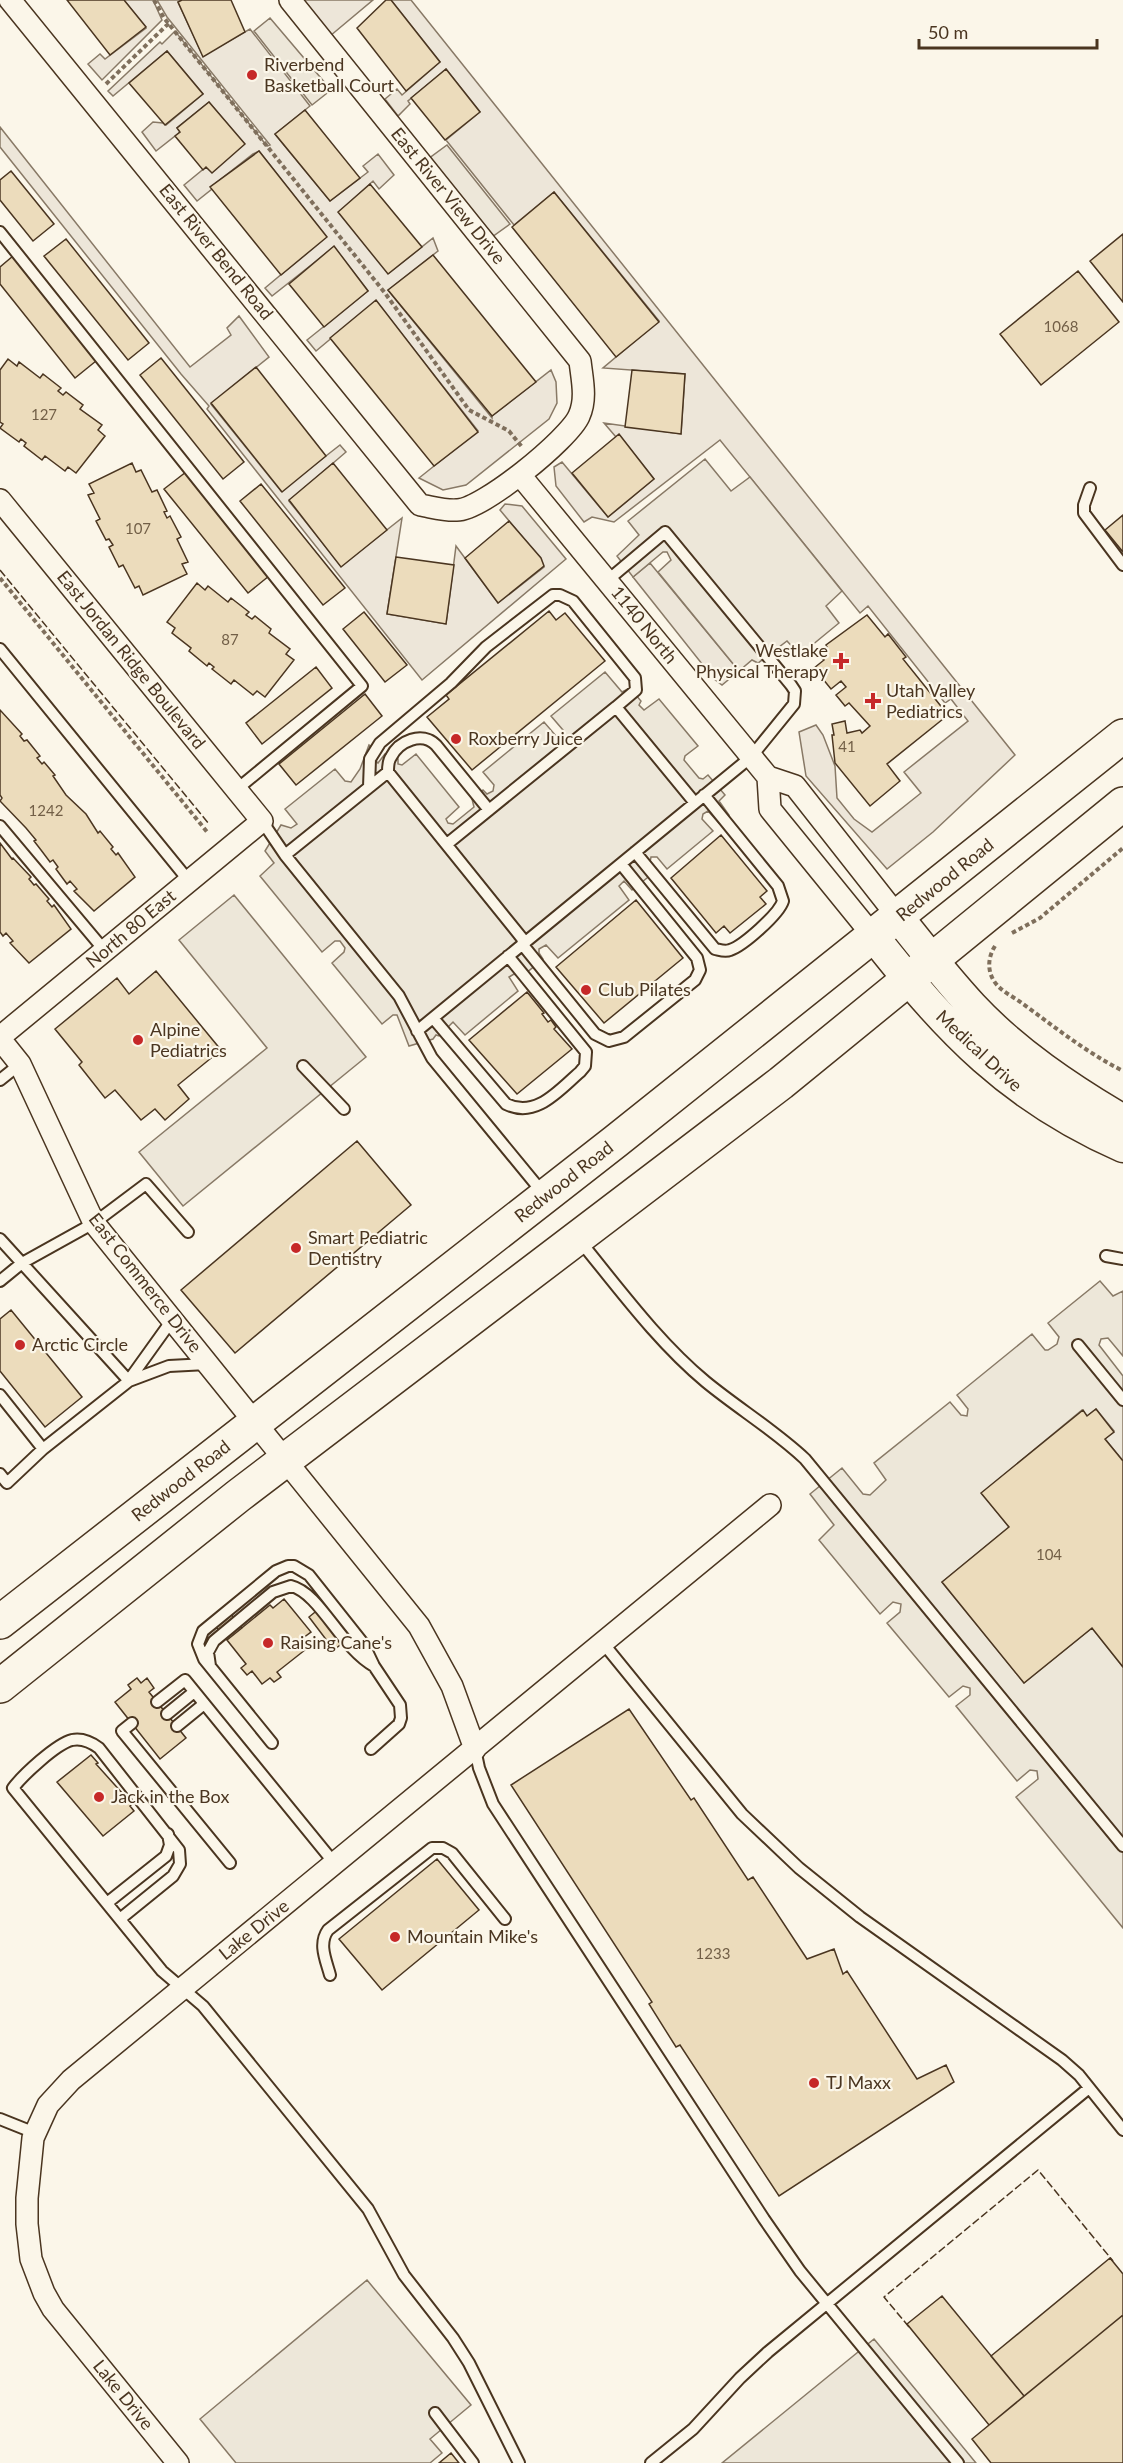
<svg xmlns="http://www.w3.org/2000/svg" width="1123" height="2463" viewBox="0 0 1123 2463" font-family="Lato,sans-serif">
	<rect width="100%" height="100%" fill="#fbf6e9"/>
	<!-- green -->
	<path fill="#ede6d9" stroke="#887966" stroke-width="1.5" d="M124,0H153L162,20L102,80L88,64L100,54L105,59L146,28Z
		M157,0H182L178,2L203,56L250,29L310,106L275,134L330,201L368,172L363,166L378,154L394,175L379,189L373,181L339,212L389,273L433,238L438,251L388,290L492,418V416L551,370L556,382L557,403L549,419L466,485L443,490L419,478L478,431L376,301L316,351L307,340L368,291L334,247L272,296L265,288L326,237L259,151L253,154L211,187L212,189L197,201L184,185L206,167L212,172L244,144L209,102L177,128L180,132L156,151L142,132L153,122L163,123L166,125L203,94L167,51L113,96L108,91L160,42L162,44L175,31L267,146L270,145L167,17Z
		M303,0H373L330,36Z
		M391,0H411L1015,755L933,832L887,869L806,776L799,732L816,725L823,735L835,766L837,798L854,819L872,832L921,793L904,772L968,721L951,699L945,703L868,606L860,613L720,440L614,522L592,517L584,522L556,486L554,467L562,462L608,517L654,479L619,435L616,437L604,423L681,434L685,374L603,368L659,321L554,192L514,225L446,140L480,112L446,69L408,101L410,104L398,116L385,99L397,89L402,95L440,62Z
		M0,127L190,367L231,335L227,328L239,316L269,357L211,404L281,491L340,445L346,452L289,501L341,566L402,518L387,614L446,624L456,546L498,603L544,567L540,558L500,510L505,504L522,506L566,559L422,680L207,409L209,406L181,374L0,147Z
		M650,563L739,671L722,685L714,679L633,577Z"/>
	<!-- parking -->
	<path fill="#ede7d9" stroke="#887966" stroke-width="1.5" d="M270,18L331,90L312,105L254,31Z
		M447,145L510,224L485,242L424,162Z
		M705,459L731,491L750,477L842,591L826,606L839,623L800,655L787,641L758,663L752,660L739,671L658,572L671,560L667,552H663L633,577L617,556L639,535L628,521Z
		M605,672L622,692L630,688L641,701L639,705L644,710L659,699L698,746L685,756L684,760L699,778L703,779L708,775L725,795L719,801L729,815L719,823L708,811L703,814L702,819L713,831L667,869L657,857H651L650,862L657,870L632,890L624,881L619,886L629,900L558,958L546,945L539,949V953L543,959L520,978L514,974L509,977L518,991L465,1035L453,1022L439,1036L436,1035L433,1039L409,1046L397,1015H393L382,1024L332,963L344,952L345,948L340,941H335L322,952L260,876L274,863L265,851L281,825L291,828L297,824L285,809L335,769L345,781L351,782L360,769L369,745L380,753L376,761L378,763L385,754L398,759V764L402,765L416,754L459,807L446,819L448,823L453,824L474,807L472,799L483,790L487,794L493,791L494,785L483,772L544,722L556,736L562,734L563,730L551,716Z
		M234,895L366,1057L183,1206L139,1152L267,1048L179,940Z
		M1100,1281L1113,1296L1123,1291V1356L1108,1338L1101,1339L1099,1345L1123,1376V1461L1105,1439L1114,1431L1096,1409L1087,1416L1082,1410L982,1493L1009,1527L942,1582L1024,1683L1092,1628L1123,1667V1928L1016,1797L1038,1779L1037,1771L1030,1770L1017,1781L956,1706L970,1695V1688L963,1686L949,1697L887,1623L900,1612L901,1604L893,1602L880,1614L819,1540L834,1525L810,1494L842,1468L863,1494L870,1495L886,1480L874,1463L950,1402L961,1415L967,1416L968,1409L957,1395L1032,1334L1045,1350H1048L1057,1344L1059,1337L1048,1323Z
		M367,2280L471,2405L430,2439L442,2453L430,2463H236L200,2419Z
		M874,2339L976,2463H722Z"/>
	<!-- building -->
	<path fill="#ecdcbc" stroke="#4a3520" stroke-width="1.5" d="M67,0H124L146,27L110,55Z
		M182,0H231L245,32L203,57L178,2Z
		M386,0H391L440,62L406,91L357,28Z
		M167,51L203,94L165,125L129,83Z
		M446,69L480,112L445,140L411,98Z
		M209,102L245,144L212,173L206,167L203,170L175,136L180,132L177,128Z
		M305,110L360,178L330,201L275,134Z
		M259,151L327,237L281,275L210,187Z
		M11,171L54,224L33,241L0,200V180Z
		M370,184L422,247L388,274L338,212Z
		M554,192L659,322L616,357L512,227Z
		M1123,234V302L1090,261Z
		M66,239L149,343L128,360L44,256Z
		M334,246L368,291L324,327L289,284Z
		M433,255L536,382L492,416L388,290Z
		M13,256L96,361L75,378L0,284V267Z
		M1078,271L1119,322L1041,385L1000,334Z
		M376,300L478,432L434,466L330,338Z
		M161,358L244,462L223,479L140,375Z
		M8,359L17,366L19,362L40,378L43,374L61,388L58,391L63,395L66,392L83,405L80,409L102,425L98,430L105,436L76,473L68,467L65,471L45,456L42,460L24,446L26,443L21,439L19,442L0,428L3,424L0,422V370Z
		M256,367L326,456L282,492L211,403Z
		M632,370L685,374L681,434L625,427Z
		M619,434L654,479L608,517L572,473Z
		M132,463L136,472L141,470L152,492L157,490L167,511L164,512L167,518L170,516L181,537L177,539L188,562L182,564L187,574L143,595L139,586L135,588L123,565L119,567L109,547L113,545L109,539L106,540L96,521L100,519L88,495L94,493L89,484Z
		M333,463L387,530L341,567L289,500Z
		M186,472L269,576L248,593L164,489Z
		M261,484L345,588L323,605L240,501Z
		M1123,515V552L1105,530Z
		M509,521L541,558L544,566L498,603L465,558Z
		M396,557L454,565L446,624L387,614Z
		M197,583L205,590L208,586L228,602L231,598L249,612L246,615L252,619L255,616L271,629L269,633L290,649L286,654L294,660L265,697L257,691L253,695L234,680L231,684L212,669L214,667L209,663L207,666L189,651L191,648L172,633L175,628L167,622Z
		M549,611L556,620L565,613L605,661L472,770L427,717L449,699L446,695Z
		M364,612L407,665L385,682L343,629Z
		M867,615L885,637L888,634L906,657L903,659L948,715L887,764L900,781L870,806L835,763L832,735H834L832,724L845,721L847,733L860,730L862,733L870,726L849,703L845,706L836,695L846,687L841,681L831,689L814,668L824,660L819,654L827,647L826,645Z
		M316,667L332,688L262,744L246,723Z
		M365,694L382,716L296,785L279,764Z
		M0,710L22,734L20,736L24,741L27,740L40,756L37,758L42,764L44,762L55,775L53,776L66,795L86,814L98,833L100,831L113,847L111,849L116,855L118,853L135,877L94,911L74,891L77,889L70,881L67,884L56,869L58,867L53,860L50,862L41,850L34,841L36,840L26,828L0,801L2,798L0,795Z
		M721,835L767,891L760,897L766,904L730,933L724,926L716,933L671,878Z
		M0,843L12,859L13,858L31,877L29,879L34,885L36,884L49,899L47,901L52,907L54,905L71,929L29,963L10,943L13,941L6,933L3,936L0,932Z
		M636,900L683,958L604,1023L556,967Z
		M156,971L221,1050L178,1085L189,1099L165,1120L155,1109L141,1120L115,1090L105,1098L79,1065L82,1062L55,1029L117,978L129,994Z
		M527,992L544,1013L542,1014L548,1022L551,1020L556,1027L554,1029L572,1049L517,1094L469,1040Z
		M357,1141L411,1205L235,1353L181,1290Z
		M11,1310L82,1397L45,1427L0,1371V1319Z
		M1096,1409L1114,1432L1105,1439L1123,1461V1667L1092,1628L1024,1683L942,1582L1009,1527L981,1493L1083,1410L1087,1416Z
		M284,1599L311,1632L303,1638L310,1646L277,1672L281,1677L274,1682L270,1678L262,1684L252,1671L247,1675L241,1668L246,1664L227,1640L270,1605L273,1608Z
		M331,1599L357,1631L334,1650L309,1617Z
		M227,1609L242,1628L227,1640L211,1621Z
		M137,1678L141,1683L147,1678L154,1688L149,1692L186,1738L160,1759L115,1702L131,1689L128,1685Z
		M629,1709L691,1800L694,1798L748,1880L753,1877L807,1959L834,1949L843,1974L847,1971L917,2079L946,2065L954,2082L779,2196L680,2045L676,2047L649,2004L652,2002L511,1785Z
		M91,1755L98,1763L96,1764L132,1804L130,1806L134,1811L103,1836L57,1782Z
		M437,1859L479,1910L382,1990L339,1939Z
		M1110,2258L1123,2274V2315L1024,2396L991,2356Z
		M942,2296L1024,2396L989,2425L907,2324Z
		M1123,2315V2463H991L972,2439Z
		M451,2453L459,2463H439Z"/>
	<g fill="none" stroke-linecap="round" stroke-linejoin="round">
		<!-- lane casing -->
		<g stroke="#4a3520" stroke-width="14">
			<path id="lane" d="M0,232L362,686L236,790
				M1090,488L1084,505V513L1123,565
				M0,649L189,881
				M388,772C388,767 388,761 391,757C399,741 422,731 436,745L489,810
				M369,787L370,759L380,743L451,683L486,647L553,595H560L573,601L635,678L636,690L616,707
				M262,821L285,855L399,996L432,1058L543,1193
				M0,826L105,951
				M447,844L616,707L695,803
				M635,852L715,949C720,950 725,952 730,950C743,946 779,914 783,901L778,886L704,795
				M285,855L388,772L525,942
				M522,944L595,1034L609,1041L624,1037L695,980L700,970L697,958L621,864
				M433,1018L506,1104C536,1119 559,1090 580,1072L585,1066L586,1052L508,956
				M417,1031L751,757L794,704L795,691L791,685L665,532L608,580
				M303,1066L344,1109
				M0,1080L20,1064
				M0,1239L129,1381
				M580,1241C620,1290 658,1342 706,1382C739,1409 774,1430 805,1459L1123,1846
				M1106,1256L1123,1259
				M0,1281L22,1263L94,1223L146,1184L188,1232
				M1078,1345L1123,1400
				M129,1380L172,1320
				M0,1395L43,1449
				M0,1474L7,1483L43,1449L129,1381L169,1366L207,1364
				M603,1643L742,1814L799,1868L860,1917L1062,2060L1079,2075L1123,2130
				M210,1666L208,1652L214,1641L273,1592L291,1586C320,1593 341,1648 374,1666
				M157,1702L185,1680L335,1864
				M167,1714L194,1692
				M132,1723L122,1731L230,1863
				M177,1726L204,1704
				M272,1743L204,1659L198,1644L203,1631L276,1571L288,1566H294L309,1575L363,1643L374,1666L400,1705L401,1718L399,1724L371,1749
				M475,1749L479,1768L493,1804L764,2219L800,2271L958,2463
				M107,1903L166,1856L170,1845L168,1834
				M120,1919L173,1876L180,1864L179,1850L99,1748C91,1742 82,1738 72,1740C56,1744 23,1775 13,1788L162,1971L203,2006L368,2209L404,2275L453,2338L469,2363L519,2463
				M330,1975C326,1960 318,1944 328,1930L432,1848H443L452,1853L505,1919
				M0,2119L35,2133
				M435,2413L473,2463
				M651,2463L693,2429L740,2378L768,2352L1089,2088"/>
		</g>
		<!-- street casing -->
		<g stroke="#4a3520" stroke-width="24">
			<path id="street" d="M10,0L420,505C432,507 445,511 457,510C482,510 569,439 579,416C587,399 582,379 580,361L290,0
				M520,475L768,777L795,786L898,917
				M0,500L262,821L0,1037
				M768,777L770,809L874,937
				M0,1039L20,1064L94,1223L419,1626L452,1686L475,1749
				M178,2463L53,2309L44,2293L31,2259L27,2224V2198L33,2138L48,2105L71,2080L770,1505"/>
		</g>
		<!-- secondary casing -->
		<g stroke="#4a3520" stroke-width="33">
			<path id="secondary" d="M898,917C922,947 946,978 972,1006C1015,1052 1069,1088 1123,1120
				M874,937C949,1032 1010,1097 1123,1147"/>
		</g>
		<!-- primary casing -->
		<g stroke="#4a3520" stroke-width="36">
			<path id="primary" d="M0,1622L616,1141L1123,736
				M0,1686L238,1496L781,1083L1123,804"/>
		</g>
		<!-- path -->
		<path stroke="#7f6f5c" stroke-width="4" stroke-dasharray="4.5 3" stroke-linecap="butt" d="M154,0L164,18L385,293L469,410L509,431L522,447
			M106,84L169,23
			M0,578L208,833
			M1012,933L1040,918L1123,848
			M995,946C988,957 987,970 994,981C1001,992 1013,996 1023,1004C1056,1028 1086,1052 1123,1071"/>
		<!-- lane -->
		<use href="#lane" stroke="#fbf6e9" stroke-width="10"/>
		<!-- street -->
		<use href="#street" stroke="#fbf6e9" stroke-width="21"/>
		<!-- secondary -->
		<use href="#secondary" stroke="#fbf6e9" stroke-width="30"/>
		<!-- primary -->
		<use href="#primary" stroke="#fbf6e9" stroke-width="33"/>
		<!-- fence -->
		<path stroke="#4a3520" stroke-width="1.5" stroke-dasharray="8 3" stroke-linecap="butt" d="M0,570L209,824
			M909,2327L884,2297L1038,2170L1113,2261"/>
	</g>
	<!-- markers -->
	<g fill="#c62828" stroke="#fbf6e9" stroke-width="2">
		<circle cx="252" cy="75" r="6"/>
		<path d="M838 652h6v6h6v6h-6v6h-6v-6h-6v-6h6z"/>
		<path d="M870 692h6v6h6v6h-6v6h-6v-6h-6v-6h6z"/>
		<circle cx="456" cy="739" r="6"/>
		<circle cx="586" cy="990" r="6"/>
		<circle cx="138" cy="1040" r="6"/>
		<circle cx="296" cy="1248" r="6"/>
		<circle cx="20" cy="1345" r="6"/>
		<circle cx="268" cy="1643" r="6"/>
		<circle cx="99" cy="1797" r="6"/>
		<circle cx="395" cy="1937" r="6"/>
		<circle cx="814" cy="2083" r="6"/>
	</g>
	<g text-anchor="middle" stroke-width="4.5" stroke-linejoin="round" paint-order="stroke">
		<!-- number labels -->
		<g font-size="15" fill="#725f47">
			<text x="1061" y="332">1068</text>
			<text x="44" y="420">127</text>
			<text x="138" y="534">107</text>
			<text x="230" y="645">87</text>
			<text x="847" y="752">41</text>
			<text x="46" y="816">1242</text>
			<text x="1049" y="1560">104</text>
			<text x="713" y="1959">1233</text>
		</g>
		<!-- poi labels -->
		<g font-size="18" fill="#4a3520" stroke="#fbf6e9" text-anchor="start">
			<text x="264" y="71">Riverbend<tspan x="264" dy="21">Basketball Court</tspan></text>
			<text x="828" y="657" text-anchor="end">Westlake<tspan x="828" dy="21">Physical Therapy</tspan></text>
			<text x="886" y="697">Utah Valley<tspan x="886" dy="21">Pediatrics</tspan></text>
			<text x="468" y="745">Roxberry Juice</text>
			<text x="598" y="996">Club Pilates</text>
			<text x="150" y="1036">Alpine<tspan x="150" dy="21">Pediatrics</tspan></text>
			<text x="308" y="1244">Smart Pediatric<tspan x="308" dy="21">Dentistry</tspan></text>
			<text x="32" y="1351">Arctic Circle</text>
			<text x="280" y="1649">Raising Cane's</text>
			<text x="111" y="1803">Jack in the Box</text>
			<text x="407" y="1943">Mountain Mike's</text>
			<text x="826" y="2089">TJ Maxx</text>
		</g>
		<!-- street labels -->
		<g font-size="18" fill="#4a3520" stroke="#fbf6e9">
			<text transform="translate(448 196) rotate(51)" y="6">East River View Drive</text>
			<text transform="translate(216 252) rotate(51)" y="6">East River Bend Road</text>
			<text transform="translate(644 625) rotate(51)" y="6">1140 North</text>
			<text transform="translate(131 660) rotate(51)" y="6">East Jordan Ridge Boulevard</text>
			<text transform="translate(945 880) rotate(-39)" y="6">Redwood Road</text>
			<text transform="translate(131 929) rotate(-40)" y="6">North 80 East</text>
			<text transform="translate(979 1051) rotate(43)" y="6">Medical Drive</text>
			<text transform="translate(564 1182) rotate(-38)" y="6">Redwood Road</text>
			<text transform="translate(145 1283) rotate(52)" y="6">East Commerce Drive</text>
			<text transform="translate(181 1481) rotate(-38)" y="6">Redwood Road</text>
			<text transform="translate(254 1930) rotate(-39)" y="6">Lake Drive</text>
			<text transform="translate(123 2395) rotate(51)" y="6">Lake Drive</text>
		</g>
	</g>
	<!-- scale -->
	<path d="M919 39v9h178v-9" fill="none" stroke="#4a3520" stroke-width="3"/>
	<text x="928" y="39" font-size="18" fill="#4a3520" stroke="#fbf6e9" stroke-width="4.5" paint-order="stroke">50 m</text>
</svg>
